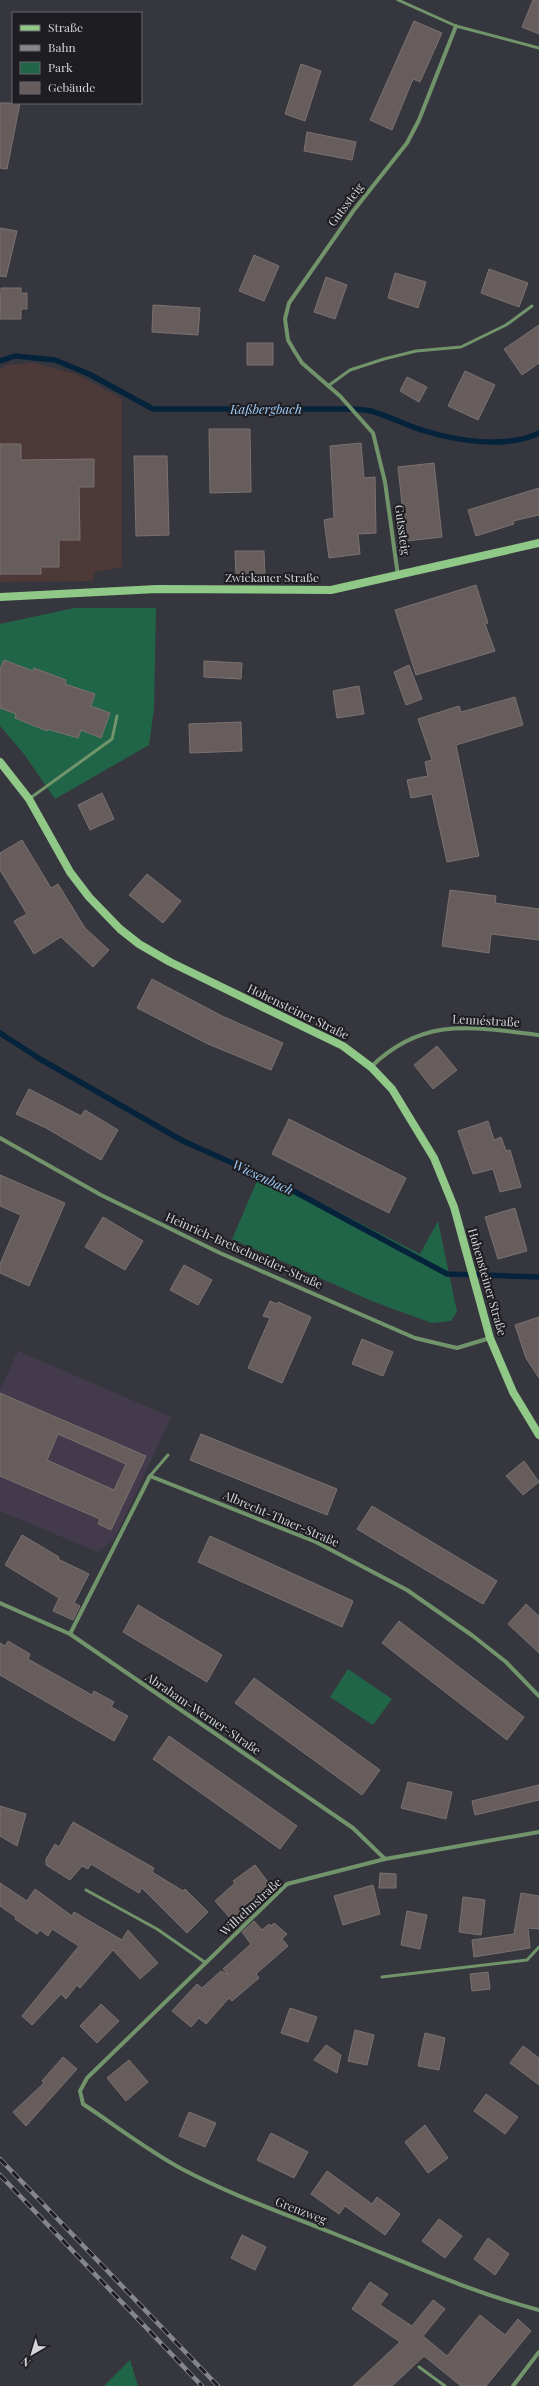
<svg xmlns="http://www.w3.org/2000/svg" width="539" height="2386" viewBox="0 0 539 2386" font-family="'Playfair Display',serif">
	<rect width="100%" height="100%" fill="#36373e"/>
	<!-- commercial -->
	<path fill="#4e3939" d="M34,363L76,374L122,399V567L95,572L93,581L0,582V370L6,365Z"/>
	<!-- industrial -->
	<path fill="#433b4c" d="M18,1351L171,1417L115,1538L98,1552L0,1511V1390Z"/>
	<!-- green -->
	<path fill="#216548" d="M74,608H156L154,708L149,745L55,799L24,754L0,726V624Z
		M261,1172L420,1254L438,1221L457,1312L451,1321L432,1323L374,1302L232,1239Z
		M348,1669L392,1699L373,1725L330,1697Z
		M130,2360L138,2386H104Z"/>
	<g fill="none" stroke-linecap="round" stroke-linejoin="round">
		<!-- stream -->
		<path stroke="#06233c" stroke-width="5.5" d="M0,361L15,356L55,360L89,374L153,409H343C352,409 362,409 371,411C389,416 405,425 422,430C456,441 507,449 539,433
			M0,1033L40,1059L183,1141L286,1187L447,1274L539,1277"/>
	</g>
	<!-- building -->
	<path fill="#665d5c" stroke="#7b7170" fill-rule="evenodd" d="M533,0H539V34L522,27Z
		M414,21L442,33L420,82L413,79L392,130L370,120Z
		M301,64L321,71L305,121L285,114Z
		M0,103H20L7,169L0,168Z
		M307,132L356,142L352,160L304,151Z
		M0,228L17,231L6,277L0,276Z
		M254,255L279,266L264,301L239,291Z
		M489,269L528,283L519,307L481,293Z
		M395,273L426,282L418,308L388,298Z
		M326,277L347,285L335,319L314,312Z
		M1,288H21V293H27V309H21V319H0Z
		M153,305L200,308L198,335L152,332Z
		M539,325V363L522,375L504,349Z
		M247,343H273V365H247Z
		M465,371L495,385L478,420L448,406Z
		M407,377L427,387L419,402L400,391Z
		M209,429H250L251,492L210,493Z
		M361,443L364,478L375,477L376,533L358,534L360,554L329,558L324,520L334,518L330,446Z
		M0,444H21V460L94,459V487H79L80,540H59V567H41V574H0Z
		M134,456H167L169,535L136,536Z
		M434,463L442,537L406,541L398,467Z
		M539,488V515L513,521L514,524L476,536L468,510Z
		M235,551H264L265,577L236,578Z
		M476,585L488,623L485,624L495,651L416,675L395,610Z
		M4,660L33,671L34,668L66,680L65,684L95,694L91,706L110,713L101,738L81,730L78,738L47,729V731L15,718L16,714L0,708V669Z
		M204,661L242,663L241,679L204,677Z
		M409,665L422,699L406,705L394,672Z
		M359,686L364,714L337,718L333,691Z
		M515,697L523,725L456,745L479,856L447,862L432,794L411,798L407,780L428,776L425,762L432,760L418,719L459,706L461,712Z
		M241,722L242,751L190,753L189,724Z
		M102,793L114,819L90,830L78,805Z
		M22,840L51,888L58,884L85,928L109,950L93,967L61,937L34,954L14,921L27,914L0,870V853Z
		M147,874L181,901L163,923L129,895Z
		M450,890L496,896L495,903L539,909V940L491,934L489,953L442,946Z
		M152,979L222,1016L283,1043L271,1070L208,1044L137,1008Z
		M437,1046L457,1070L433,1089L414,1065Z
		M29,1089L81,1116L85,1110L118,1130L101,1160L46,1128L16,1114Z
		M289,1119L406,1178L389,1213L272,1154Z
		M488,1121L494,1140L501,1137L506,1151L510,1150L521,1187L500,1192L493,1169L473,1174L458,1131Z
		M0,1175L65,1203L29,1286L0,1273V1264L21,1215L0,1206Z
		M515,1208L527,1251L498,1259L485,1217Z
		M103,1217L143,1241L125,1270L85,1247Z
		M184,1265L212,1280L198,1305L170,1290Z
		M270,1301L277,1304L278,1302L311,1317L282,1383L248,1368L270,1318L263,1316Z
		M539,1317V1378L526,1358L515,1325Z
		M362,1339L393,1352L383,1376L352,1364Z
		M0,1393L146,1456L111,1530L98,1524L100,1519L0,1476ZM58,1434L126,1464L114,1490L47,1460Z
		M201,1434L337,1489L327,1515L190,1460Z
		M524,1461L539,1482L523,1495L506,1476Z
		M372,1506L497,1581L483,1604L357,1529Z
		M22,1535L59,1557L58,1559L89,1574L74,1603L80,1606L73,1620L53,1611L59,1598L5,1565Z
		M210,1536L353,1601L342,1627L198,1562Z
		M526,1604L539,1616V1653L508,1624Z
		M138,1605L222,1655L207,1682L123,1632Z
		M399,1621L524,1717L507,1740L382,1643Z
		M8,1641L30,1654L28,1659L92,1695L94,1691L114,1702L111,1707L128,1716L114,1741L0,1675V1643L5,1646Z
		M254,1678L380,1770L362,1795L235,1703Z
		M169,1736L297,1826L280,1849L153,1759Z
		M408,1782L452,1792L446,1819L401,1808Z
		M539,1785V1800L475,1815L472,1801Z
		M0,1806L26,1814L17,1846L0,1836Z
		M73,1822L154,1868L152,1872L183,1891L185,1889L208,1912L187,1933L142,1888L139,1893L91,1864L88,1869L82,1866L70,1880L46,1865V1859L55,1844L59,1847Z
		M255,1865L271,1886L242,1907L250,1916L238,1927L215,1901L235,1883L233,1881Z
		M380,1873L396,1874V1888H379Z
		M0,1883L27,1901L35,1889L72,1916L74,1912L122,1940L128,1930L158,1963L140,1979L113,1950L80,1988L77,1985L66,1999L61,1994L32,2025L22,2016L79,1946L52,1929L48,1936L40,1930L37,1934L15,1919L16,1917L0,1906Z
		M373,1885L380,1914L343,1925L334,1896Z
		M521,1893L539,1896V1929L528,1928L530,1948L474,1957L472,1940L514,1934Z
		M463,1897L485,1900L481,1935L459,1932Z
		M407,1911L427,1915L420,1949L401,1945Z
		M254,1921L262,1930L269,1924L271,1926L274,1923L287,1934L282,1939L288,1946L256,1974L259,1978L232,2001L229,1998L206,2024L199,2018L191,2027L172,2011L197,1984L202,1988L221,1971L229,1975L223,1969L251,1944L242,1932Z
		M488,1972L490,1989L472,1991L470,1974Z
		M101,2004L119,2021L97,2043L80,2026Z
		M290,2008L317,2017L308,2042L281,2033Z
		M355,2030L374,2035L367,2065L348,2061Z
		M425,2033L445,2038L439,2070L418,2066Z
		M326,2045L341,2055L337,2073L314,2060Z
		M523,2046L539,2058V2085L510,2063Z
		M63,2057L77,2069L26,2126L13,2112L44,2083L42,2081Z
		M129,2060L148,2082L126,2101L107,2078Z
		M486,2094L518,2117L505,2134L474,2111Z
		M189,2112L216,2123L205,2147L179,2136Z
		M425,2125L448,2158L428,2173L405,2142Z
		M271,2133L308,2152L294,2178L257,2160Z
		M327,2171L372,2204L377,2197L400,2214L385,2235L345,2206L339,2214L311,2194Z
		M439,2219L462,2236L445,2258L422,2241Z
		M242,2235L266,2247L255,2270L231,2258Z
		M488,2238L509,2254L495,2275L474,2259Z
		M370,2282L388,2294L380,2305L412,2326L433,2300L445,2309L423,2336L447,2356L480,2315L505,2335L518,2319L531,2331L486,2386H461L424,2356L392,2386H353L400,2342L352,2309Z"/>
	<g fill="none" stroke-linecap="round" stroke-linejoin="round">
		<!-- lane -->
		<path stroke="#71946b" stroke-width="3" d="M398,0L456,26L539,48
			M328,386L350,370L384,359L416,351L461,347L506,325L532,306
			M29,799L112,739L117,716
			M150,1476L168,1455
			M86,1890L157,1929L206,1963
			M382,1977L527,1960L539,1947
			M419,2367L445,2386"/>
		<!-- street -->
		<path stroke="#71946b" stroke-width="4" d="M398,576L385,482L373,433L340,396L302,363L295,352L288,340L285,319L289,303L354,210L407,143L419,120L456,26
			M371,1067C423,1016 473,1027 539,1035
			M0,1138L101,1195L220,1253L415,1338L457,1348L490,1338
			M0,1603L70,1634L353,1828L385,1859
			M70,1634L150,1476L316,1542L407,1590L473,1636L506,1662L539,1696
			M539,1832L385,1859L287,1884L87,2078L80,2091L83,2104C115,2125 147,2150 182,2169C231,2195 283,2213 335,2234C403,2261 467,2291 539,2310
			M513,2386L539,2352"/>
		<!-- secondary -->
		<path stroke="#90c887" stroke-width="8" d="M0,597L157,589L331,590L539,543
			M0,762L29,799L70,872L89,897L120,929L139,944L170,962L343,1046L371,1067L392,1089L434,1158L454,1207L490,1338L513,1392L539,1435"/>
		<!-- rail casing -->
		<g stroke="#86878d" stroke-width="4.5">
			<path id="rail" d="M0,2159L218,2386
				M0,2175L202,2386"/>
		</g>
		<!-- rail -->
		<use href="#rail" stroke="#1e1e22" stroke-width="3" stroke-dasharray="9" stroke-linecap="butt"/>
	</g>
	<g text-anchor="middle" stroke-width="4" stroke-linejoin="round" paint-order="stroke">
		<!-- street labels -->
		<g font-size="12" fill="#d4d5da" stroke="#1e1e22">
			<text transform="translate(346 205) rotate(-53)" y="4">Gutssteig</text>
			<text transform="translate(402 530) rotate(82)" y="4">Gutssteig</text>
			<text x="272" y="582">Zwickauer Straße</text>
			<text transform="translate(298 1012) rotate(26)" y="4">Hohensteiner Straße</text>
			<text transform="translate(486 1021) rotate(3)" y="4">Lennéstraße</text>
			<text transform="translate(244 1251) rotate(24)" y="4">Heinrich-Bretschneider-Straße</text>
			<text transform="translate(487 1282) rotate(74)" y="4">Hohensteiner Straße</text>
			<text transform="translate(281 1519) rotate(23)" y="4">Albrecht-Thaer-Straße</text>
			<text transform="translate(203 1714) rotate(34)" y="4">Abraham-Werner-Straße</text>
			<text transform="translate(251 1907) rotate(-43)" y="4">Wilhelmstraße</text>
			<text transform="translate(301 2211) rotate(21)" y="4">Grenzweg</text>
		</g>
		<!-- water labels -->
		<g font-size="13" font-style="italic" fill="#9ecaf5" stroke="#1e1e22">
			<text x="266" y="414">Kaßbergbach</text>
			<text transform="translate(263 1177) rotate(25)" y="5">Wiesenbach</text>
		</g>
	</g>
	<!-- legend -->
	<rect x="12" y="12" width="130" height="92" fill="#1e1e22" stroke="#67676c"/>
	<rect x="20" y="25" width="20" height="6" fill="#90c887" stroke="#67676c"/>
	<text x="48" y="32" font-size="12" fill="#d4d5da">Straße</text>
	<rect x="20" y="45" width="20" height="6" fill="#86878d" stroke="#67676c"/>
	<text x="48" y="52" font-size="12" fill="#d4d5da">Bahn</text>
	<rect x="20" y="62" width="20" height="12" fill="#216548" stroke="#67676c"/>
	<text x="48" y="72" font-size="12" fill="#d4d5da">Park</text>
	<rect x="20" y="82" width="20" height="12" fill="#665d5c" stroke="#67676c"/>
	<text x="48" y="92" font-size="12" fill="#d4d5da">Gebäude</text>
	<!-- north arrow -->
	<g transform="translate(32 2354) rotate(218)" stroke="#1e1e22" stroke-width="3" paint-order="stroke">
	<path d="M0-3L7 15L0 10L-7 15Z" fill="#d4d5da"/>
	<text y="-6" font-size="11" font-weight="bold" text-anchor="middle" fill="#d4d5da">N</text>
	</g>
</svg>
